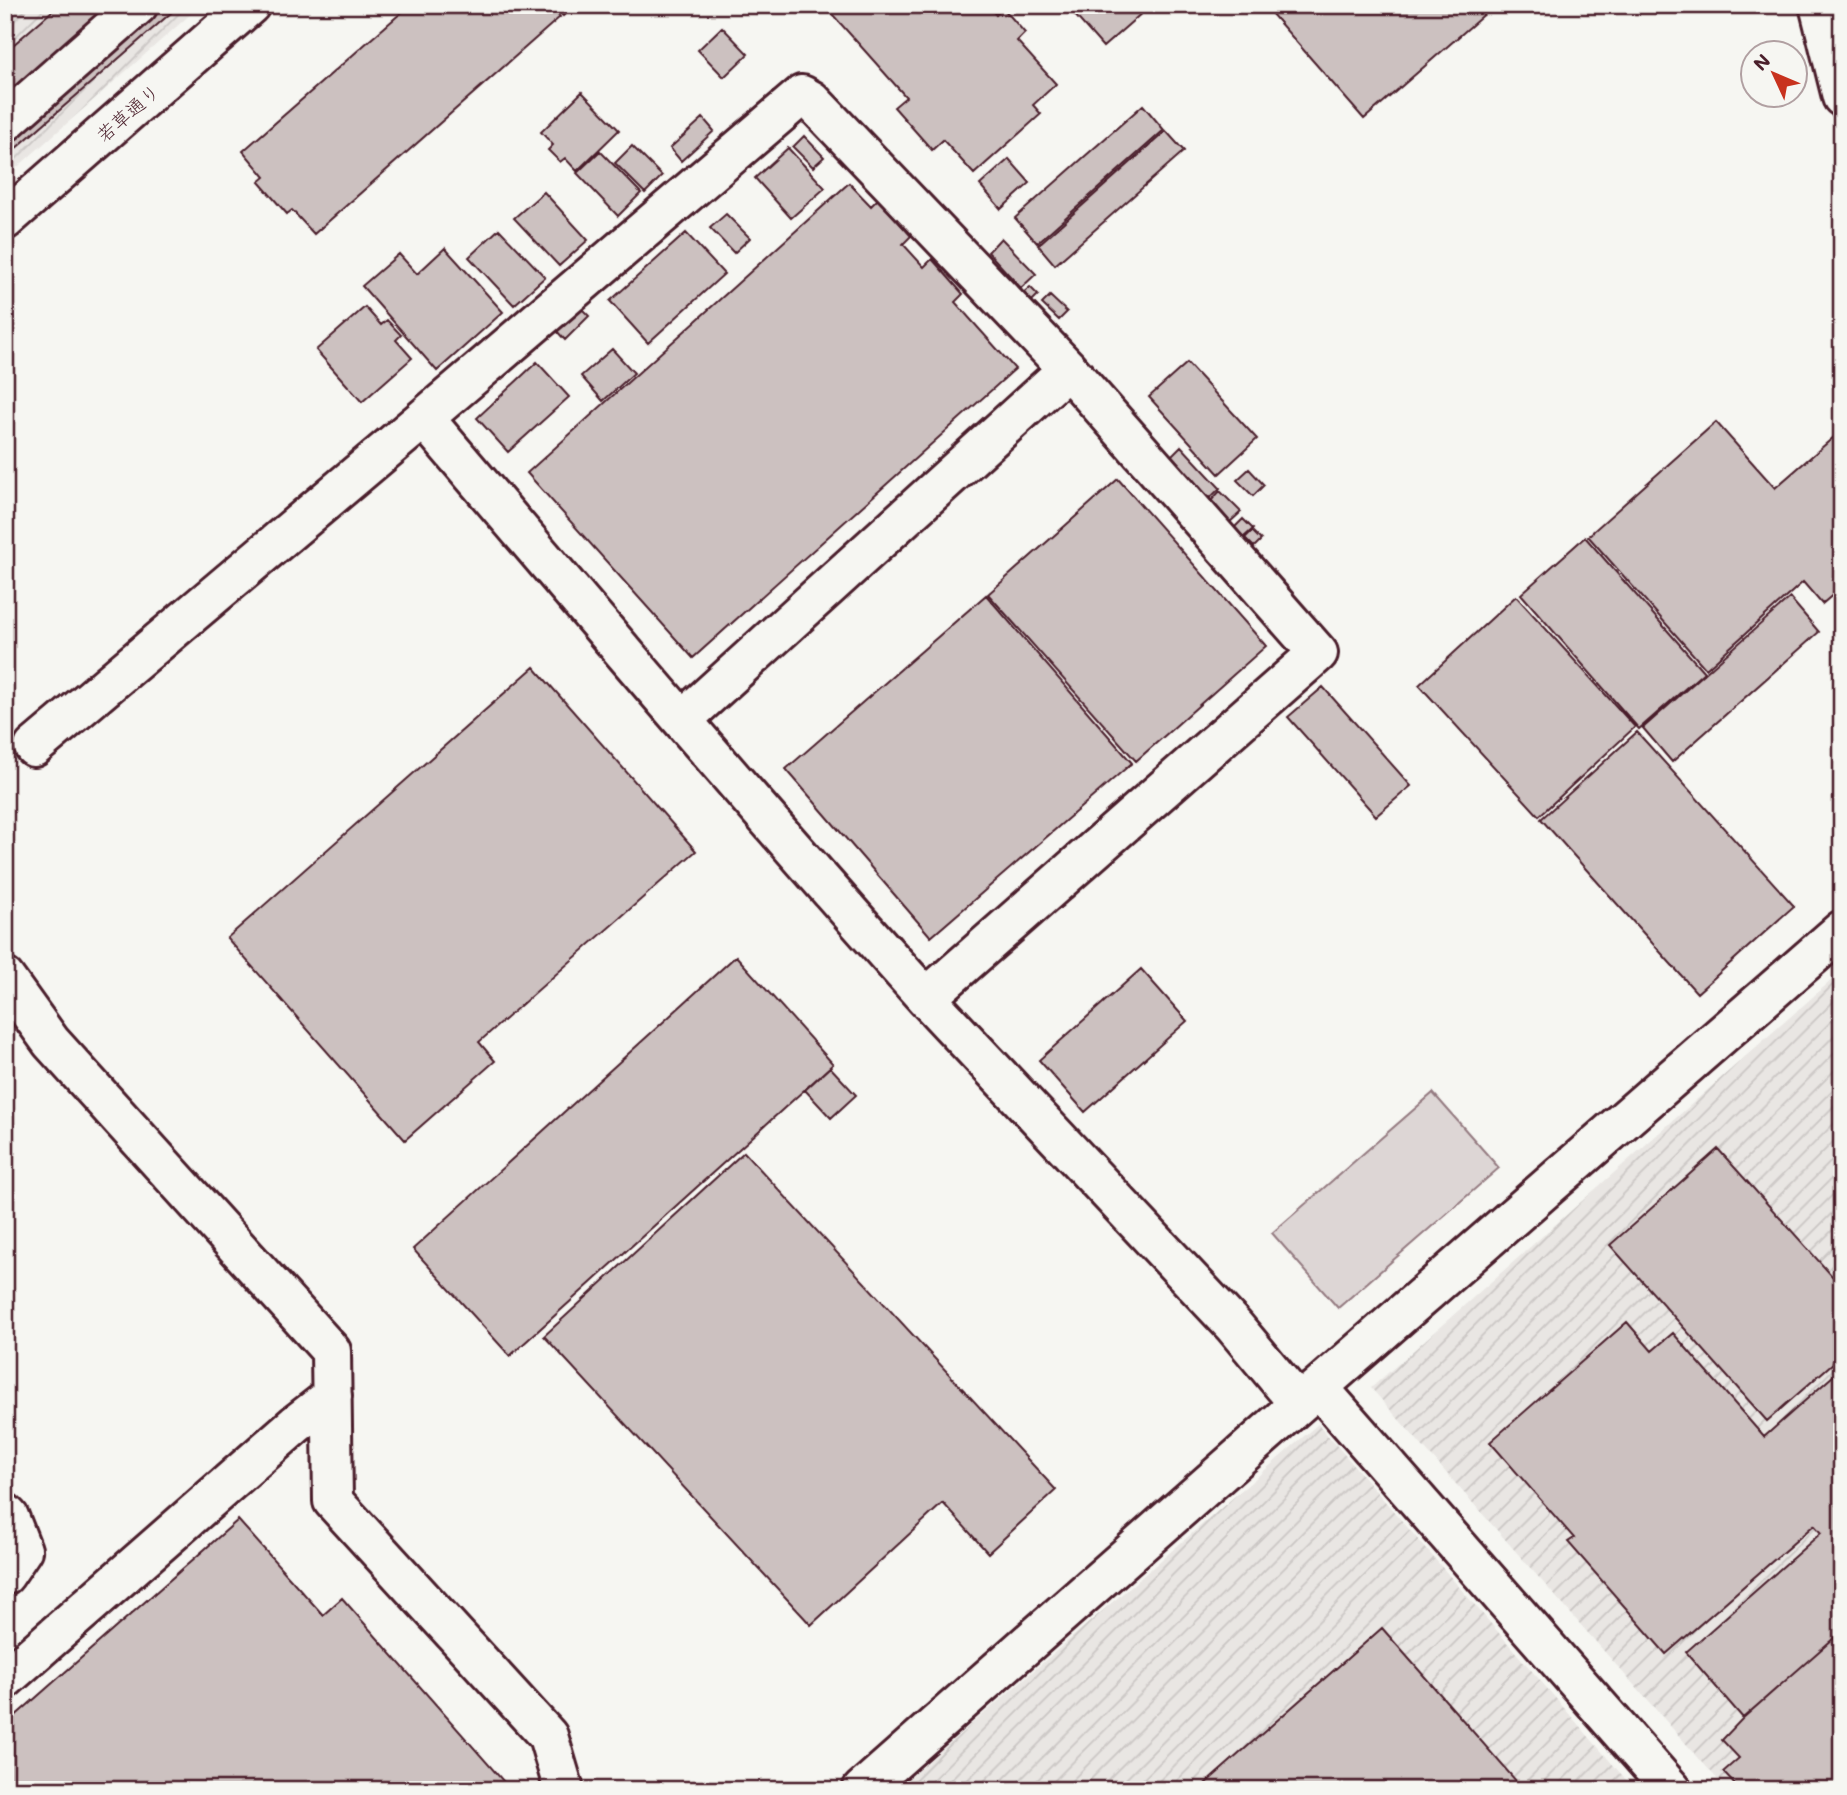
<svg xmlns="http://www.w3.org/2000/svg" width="1847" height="1795" viewBox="0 0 1847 1795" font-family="Mali,'Klee One',sans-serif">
	<defs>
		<pattern id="industrial-furrows" width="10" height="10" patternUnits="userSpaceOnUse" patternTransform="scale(1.75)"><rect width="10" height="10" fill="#e9e6e3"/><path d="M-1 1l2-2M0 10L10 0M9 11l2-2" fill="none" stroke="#c9c5c3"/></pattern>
	</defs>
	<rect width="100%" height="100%" fill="#f6f6f2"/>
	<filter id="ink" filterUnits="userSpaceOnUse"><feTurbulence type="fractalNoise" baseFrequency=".0143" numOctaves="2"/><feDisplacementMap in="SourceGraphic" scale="14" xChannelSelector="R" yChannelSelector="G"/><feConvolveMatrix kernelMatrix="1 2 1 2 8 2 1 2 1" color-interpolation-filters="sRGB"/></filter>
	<g filter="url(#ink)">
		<!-- industrial -->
		<path fill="url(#industrial-furrows)" d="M5,5H201L5,178Z
			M1842,971V1790H1727L1371,1388Z
			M1318,1424L1635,1790H896Z"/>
		<!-- pitch -->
		<path fill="#ddd6d5" stroke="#947a80" stroke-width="2" d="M1433,1093L1499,1168L1338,1308L1272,1233Z"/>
		<!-- building -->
		<path fill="#ccc1c0" stroke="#4a1f2b" stroke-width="2" d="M59,5H180L15,149L5,138V52Z
			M410,5H549L560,17L314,234L292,210L287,214L259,182L265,177L243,151Z
			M554,5H575L563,16Z
			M824,5H987L996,15L1003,8L1025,33L1017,41L1056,84L1033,105L1041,114L974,174L943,140L932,150L894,107L906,97Z
			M1066,5H1151L1103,47Z
			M1264,5H1495L1364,119Z
			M722,27L748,54L724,77L698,50Z
			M582,92L619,130L577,171L565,158L560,162L548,150L553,145L541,132Z
			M1143,105L1164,130L1037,243L1015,218Z
			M703,118L714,131L681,161L670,148Z
			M1166,131L1184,151L1055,265L1038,245Z
			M804,136L824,157L813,167L793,147Z
			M632,146L662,176L645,193L615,163Z
			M788,148L825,188L791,218L755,178Z
			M600,151L641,193L618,216L577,173Z
			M1009,159L1030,183L1001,209L980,185Z
			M849,183L871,206L878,199L911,236L903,244L924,267L932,259L963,294L955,302L1015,369L693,658L527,473Z
			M544,192L588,240L559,266L514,218Z
			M726,214L750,238L734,253L710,228Z
			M499,229L545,277L514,305L469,257Z
			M686,233L724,274L648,343L610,301Z
			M1001,238L1036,274L1021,288L988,252Z
			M445,248L503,312L437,371L362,286L399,254L417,274Z
			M1030,287L1038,295L1032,301L1023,293Z
			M1050,296L1067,312L1059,320L1042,304Z
			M579,306L589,316L565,340L555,329Z
			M365,307L381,325L387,320L401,335L396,340L412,358L362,402L316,350Z
			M612,349L634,373L603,401L581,376Z
			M537,362L569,397L508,452L477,418Z
			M1187,363L1257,439L1219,474L1149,397Z
			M1716,422L1775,488L1842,430V587L1822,604L1803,582L1706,669L1588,536Z
			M1181,446L1220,488L1209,499L1170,457Z
			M1249,469L1264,485L1253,496L1237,480Z
			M1118,479L1266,646L1136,761L988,594Z
			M1220,491L1241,512L1230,522L1210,502Z
			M1243,519L1253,529L1244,537L1234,528Z
			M1252,531L1261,540L1254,547L1245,538Z
			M1585,537L1704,672L1639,729L1521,594Z
			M986,595L1132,763L931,937L786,769Z
			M1516,596L1635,727L1539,816L1419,685Z
			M1790,598L1819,632L1672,762L1643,728Z
			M534,667L696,851L479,1042L495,1061L405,1140L227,938Z
			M1323,687L1411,786L1376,816L1288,717Z
			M1637,732L1794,906L1697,993L1541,819Z
			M736,956L833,1064L510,1356L413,1249Z
			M1141,969L1187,1021L1085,1112L1039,1060Z
			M830,1067L856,1095L831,1118L805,1090Z
			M1718,1149L1842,1287V1355L1767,1421L1610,1245Z
			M744,1152L1056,1490L988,1553L943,1503L811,1625L544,1336Z
			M1627,1322L1652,1351L1673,1333L1764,1437L1842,1368V1631L1743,1718L1686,1652L1821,1533L1814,1525L1666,1654L1568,1542L1574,1538L1490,1442Z
			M238,1520L323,1615L342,1598L511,1790H5V1725Z
			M1382,1628L1524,1790H1198Z
			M1842,1631V1790H1740L1723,1772L1739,1758L1722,1740L1743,1718Z"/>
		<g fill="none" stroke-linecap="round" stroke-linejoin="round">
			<!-- minor casing -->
			<g stroke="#4a1f2b" stroke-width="44">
				<path id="minor" d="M1819,5L1842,97
					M5,122L138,5
					M5,220L250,5
					M424,418C590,613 755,808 926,998L1234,1326L1299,1404
					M682,720L1068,369
					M34,747L424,418L802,95L811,100L1068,369L1318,653L926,998
					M5,978L51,1042L331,1351L333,1501L548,1736L564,1790
					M1319,1388L1672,1790
					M5,1513L9,1517L22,1550L5,1575
					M5,1679L296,1424L332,1396
					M862,1790L1299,1404L1842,930"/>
			</g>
			<!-- minor -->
			<use href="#minor" stroke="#f6f6f2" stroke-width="38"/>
		</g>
	</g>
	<g text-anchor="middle" stroke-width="7" stroke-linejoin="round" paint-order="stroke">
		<!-- street labels -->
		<g font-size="19" fill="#4a1f2b" stroke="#f6f6f2">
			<text transform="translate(128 113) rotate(-41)" y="7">若草通り</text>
		</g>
	</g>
	<!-- margin -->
	<rect width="1847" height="1795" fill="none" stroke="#f6f6f2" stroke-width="28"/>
	<rect x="14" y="14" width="1819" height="1767" fill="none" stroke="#4a1f2b" stroke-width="2.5" filter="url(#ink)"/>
	<!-- north arrow -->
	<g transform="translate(1774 74) rotate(314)"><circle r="33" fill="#f6f6f2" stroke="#b1a0a2" stroke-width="2"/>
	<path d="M0-5L12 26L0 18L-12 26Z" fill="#c8321e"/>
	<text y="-10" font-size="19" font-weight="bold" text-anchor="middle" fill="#4a1f2b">N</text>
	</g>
</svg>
